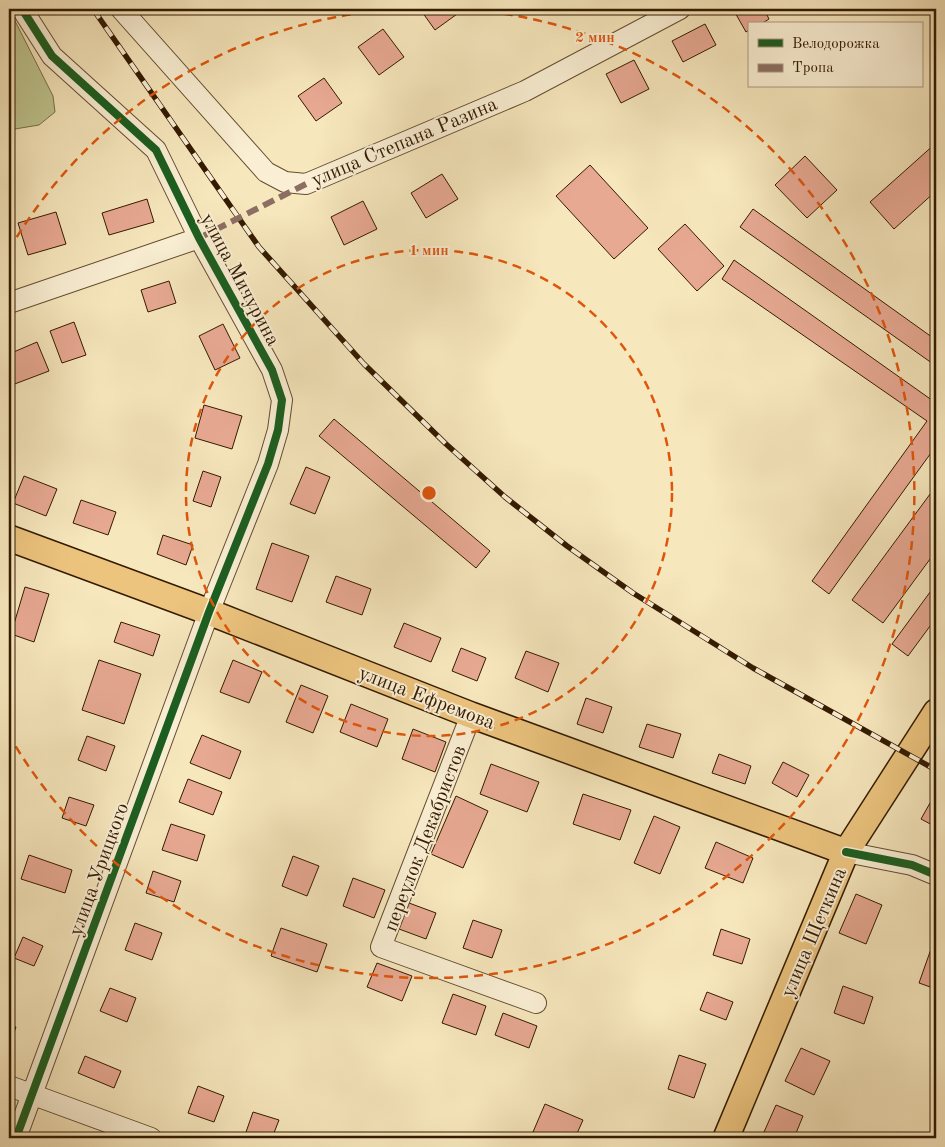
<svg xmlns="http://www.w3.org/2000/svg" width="945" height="1147" viewBox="0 0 945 1147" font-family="'Old Standard TT',serif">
	<rect width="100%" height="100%" fill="#f7e7bd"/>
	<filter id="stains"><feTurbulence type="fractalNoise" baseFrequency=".004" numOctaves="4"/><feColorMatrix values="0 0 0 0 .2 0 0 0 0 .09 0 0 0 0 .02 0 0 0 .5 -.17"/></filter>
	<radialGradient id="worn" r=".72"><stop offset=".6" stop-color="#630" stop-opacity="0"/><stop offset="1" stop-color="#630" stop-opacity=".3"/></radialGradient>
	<!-- green -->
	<path fill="#bfc58f" stroke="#797048" d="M9,9L53,96L55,112L39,125L9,130Z"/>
	<!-- building -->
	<path fill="#e8a993" stroke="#331a00" d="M420,9H464L435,30Z
		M733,9H764L769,19L761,24H749V30L746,32Z
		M705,24L716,45L683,62L672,41Z
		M383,29L404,57L379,75L358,47Z
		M634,60L649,89L621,103L606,74Z
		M324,78L342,103L316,121L298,96Z
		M936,143V191L894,229L870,202Z
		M805,156L837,190L807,218L775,185Z
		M590,165L648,228L614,259L556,196Z
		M442,174L458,199L426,218L411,193Z
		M147,199L154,222L109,235L102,213Z
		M363,201L377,229L344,245L331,217Z
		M753,209L936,340V366L740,227Z
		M56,212L66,244L28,255L18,223Z
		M685,224L724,266L697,291L658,249Z
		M734,260L936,403V446L829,594L812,581L927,421L722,279Z
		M169,281L176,303L148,312L141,290Z
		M74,322L86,355L62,363L50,331Z
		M223,324L240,358L215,370L199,336Z
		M37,342L49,371L12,385L9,376V354Z
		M204,405L242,416L232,449L195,438Z
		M334,419L490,551L476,568L319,436Z
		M306,467L330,477L315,514L290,504Z
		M203,471L221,477L211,507L193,501Z
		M24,476L57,489L46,516L13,503Z
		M936,486V551L883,623L852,600Z
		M81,500L116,512L108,535L73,523Z
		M163,535L193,545L186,565L157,554Z
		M272,543L309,556L292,602L256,589Z
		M336,576L371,589L362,615L326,602Z
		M936,584V618L908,656L892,644Z
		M25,587L49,594L34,642L11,634Z
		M121,622L160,635L153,656L114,642Z
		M404,623L441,638L431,662L394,647Z
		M461,648L486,658L477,681L452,671Z
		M526,651L559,663L548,692L515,678Z
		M99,660L141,674L124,724L82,710Z
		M233,660L262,672L249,703L220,692Z
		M301,685L328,696L313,733L286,722Z
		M586,698L612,707L603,733L577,724Z
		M351,704L388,719L377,747L340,732Z
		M647,724L681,734L673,758L639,747Z
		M413,729L446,742L435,772L402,759Z
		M202,735L241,751L230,779L190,763Z
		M87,736L115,746L106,771L78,760Z
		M719,754L751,766L745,784L712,773Z
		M783,762L809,775L797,797L772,783Z
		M491,764L539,782L527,812L480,794Z
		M188,779L222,792L213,815L179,802Z
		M583,794L631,810L620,840L573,824Z
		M456,796L488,811L463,868L431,854Z
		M69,797L94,805L86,826L62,818Z
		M930,803L936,806V827L921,819Z
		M654,816L680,827L660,874L634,863Z
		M171,824L205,835L197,861L162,850Z
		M716,842L753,858L743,883L705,868Z
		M29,855L72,870L65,893L21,879Z
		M293,856L319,866L307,896L282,886Z
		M153,871L181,881L174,902L146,893Z
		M353,878L385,890L374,918L343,906Z
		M856,894L882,905L866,944L839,933Z
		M409,903L436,913L426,939L399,929Z
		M473,920L502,930L492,958L463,948Z
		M135,923L162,933L152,960L125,950Z
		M281,928L327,944L317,972L271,956Z
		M721,929L750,939L742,964L713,955Z
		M23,937L43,946L34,966L14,958Z
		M931,949L936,951V989L919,983Z
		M377,963L412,976L402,1001L367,987Z
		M843,986L873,997L864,1024L834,1013Z
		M110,988L136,998L127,1022L100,1011Z
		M707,992L733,1002L726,1020L700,1010Z
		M453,994L486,1006L476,1035L442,1023Z
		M503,1013L537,1026L529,1048L495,1035Z
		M9,1025L16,1027L9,1046Z
		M801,1048L830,1061L814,1095L785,1081Z
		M679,1055L706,1064L694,1098L668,1089Z
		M85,1056L121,1071L114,1088L78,1073Z
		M198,1086L224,1096L214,1122L188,1113Z
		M545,1104L583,1120L575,1138H547L533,1132Z
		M776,1105L803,1116L794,1138H779L764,1132Z
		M253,1112L279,1120L272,1138H254L245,1135Z"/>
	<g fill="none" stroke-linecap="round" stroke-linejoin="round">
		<!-- minor casing -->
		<g stroke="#644d2f" stroke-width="22">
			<path id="minor" d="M121,9L266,172L285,182L306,184L525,91L680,9
				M9,303L199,238
				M471,715L381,947L536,1003
				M846,852L912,865L936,875
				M9,1086L151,1138
				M16,1138L209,612L268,464L278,430L282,400L272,370L199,238L156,150L52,56L22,9"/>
		</g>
		<!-- major casing -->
		<g stroke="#331a00" stroke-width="28">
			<path id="major" d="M9,538L209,612L471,715L846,852
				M726,1138L846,852L936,712"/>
		</g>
		<!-- minor -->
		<use href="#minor" stroke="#faefd4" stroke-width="20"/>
		<!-- major -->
		<use href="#major" stroke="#ecc47e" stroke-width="25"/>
		<!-- rail casing -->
		<g stroke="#331a00" stroke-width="5.5">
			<path id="rail" d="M93,9L259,247L364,364L446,444L505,497L567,546L633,593L753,668L936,770"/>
		</g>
		<!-- rail -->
		<use href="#rail" stroke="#faefd4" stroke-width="4" stroke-dasharray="11" stroke-linecap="butt"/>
		<!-- quiet -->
		<path stroke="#8d6e63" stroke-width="6" stroke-dasharray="12 6" stroke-linecap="butt" d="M199,238L306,184"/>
		<!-- cycleway casing -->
		<g stroke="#faefd4" stroke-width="11">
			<path id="cycleway" d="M846,852L912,865L936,875
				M16,1138L209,612L268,464L278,430L282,400L272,370L199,238L156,150L52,56L22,9"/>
		</g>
		<!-- cycleway -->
		<use href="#cycleway" stroke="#1b5e20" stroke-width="8"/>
	</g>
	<!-- distance rings -->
	<g fill="none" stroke="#df560b" stroke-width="2.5" stroke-dasharray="9 6">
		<circle cx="429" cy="493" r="243"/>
		<path d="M9 250A485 485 0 0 1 399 9M459 9A485 485 0 1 1 9 735"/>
	</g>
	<g text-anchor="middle" stroke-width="4" stroke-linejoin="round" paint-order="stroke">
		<!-- street labels -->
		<g font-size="20" fill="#331a00" stroke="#faefd4">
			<text transform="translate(404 141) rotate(-23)" y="7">улица Степана Разина</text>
			<text transform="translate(241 279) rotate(62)" y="7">улица Мичурина</text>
			<text transform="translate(427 697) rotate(21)" y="7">улица Ефремова</text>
			<text transform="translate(424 838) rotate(-69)" y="7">переулок Декабристов</text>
			<text transform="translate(98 869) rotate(-70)" y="7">улица Урицкого</text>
			<text transform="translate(813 932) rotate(-67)" y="7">улица Щеткина</text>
		</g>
	</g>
	<circle cx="429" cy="493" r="8" fill="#df560b" stroke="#faefd4" stroke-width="2.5"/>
	<g font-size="15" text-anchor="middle" font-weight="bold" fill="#df560b" stroke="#faefd4" stroke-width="4" stroke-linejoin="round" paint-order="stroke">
		<text x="595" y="42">2 мин</text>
		<text x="429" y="255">1 мин</text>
	</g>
	<!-- margin -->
	<rect width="945" height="1147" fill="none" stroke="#f7e7bd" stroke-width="30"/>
	<rect x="10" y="10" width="925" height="1127" fill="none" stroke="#331a00" stroke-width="2.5"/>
	<rect x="15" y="15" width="915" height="1117" fill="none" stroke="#331a00"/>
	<!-- legend -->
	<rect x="748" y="22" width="175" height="65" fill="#faefd4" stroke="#aa9a7f"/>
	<rect x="758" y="39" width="25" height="8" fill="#1b5e20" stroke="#aa9a7f"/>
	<text x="792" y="48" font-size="15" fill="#331a00">Велодорожка</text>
	<rect x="758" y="64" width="25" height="8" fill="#8d6e63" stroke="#aa9a7f"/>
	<text x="792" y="72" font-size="15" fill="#331a00">Тропа</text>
	<rect width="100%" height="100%" filter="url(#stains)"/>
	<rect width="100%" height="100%" fill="url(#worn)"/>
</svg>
